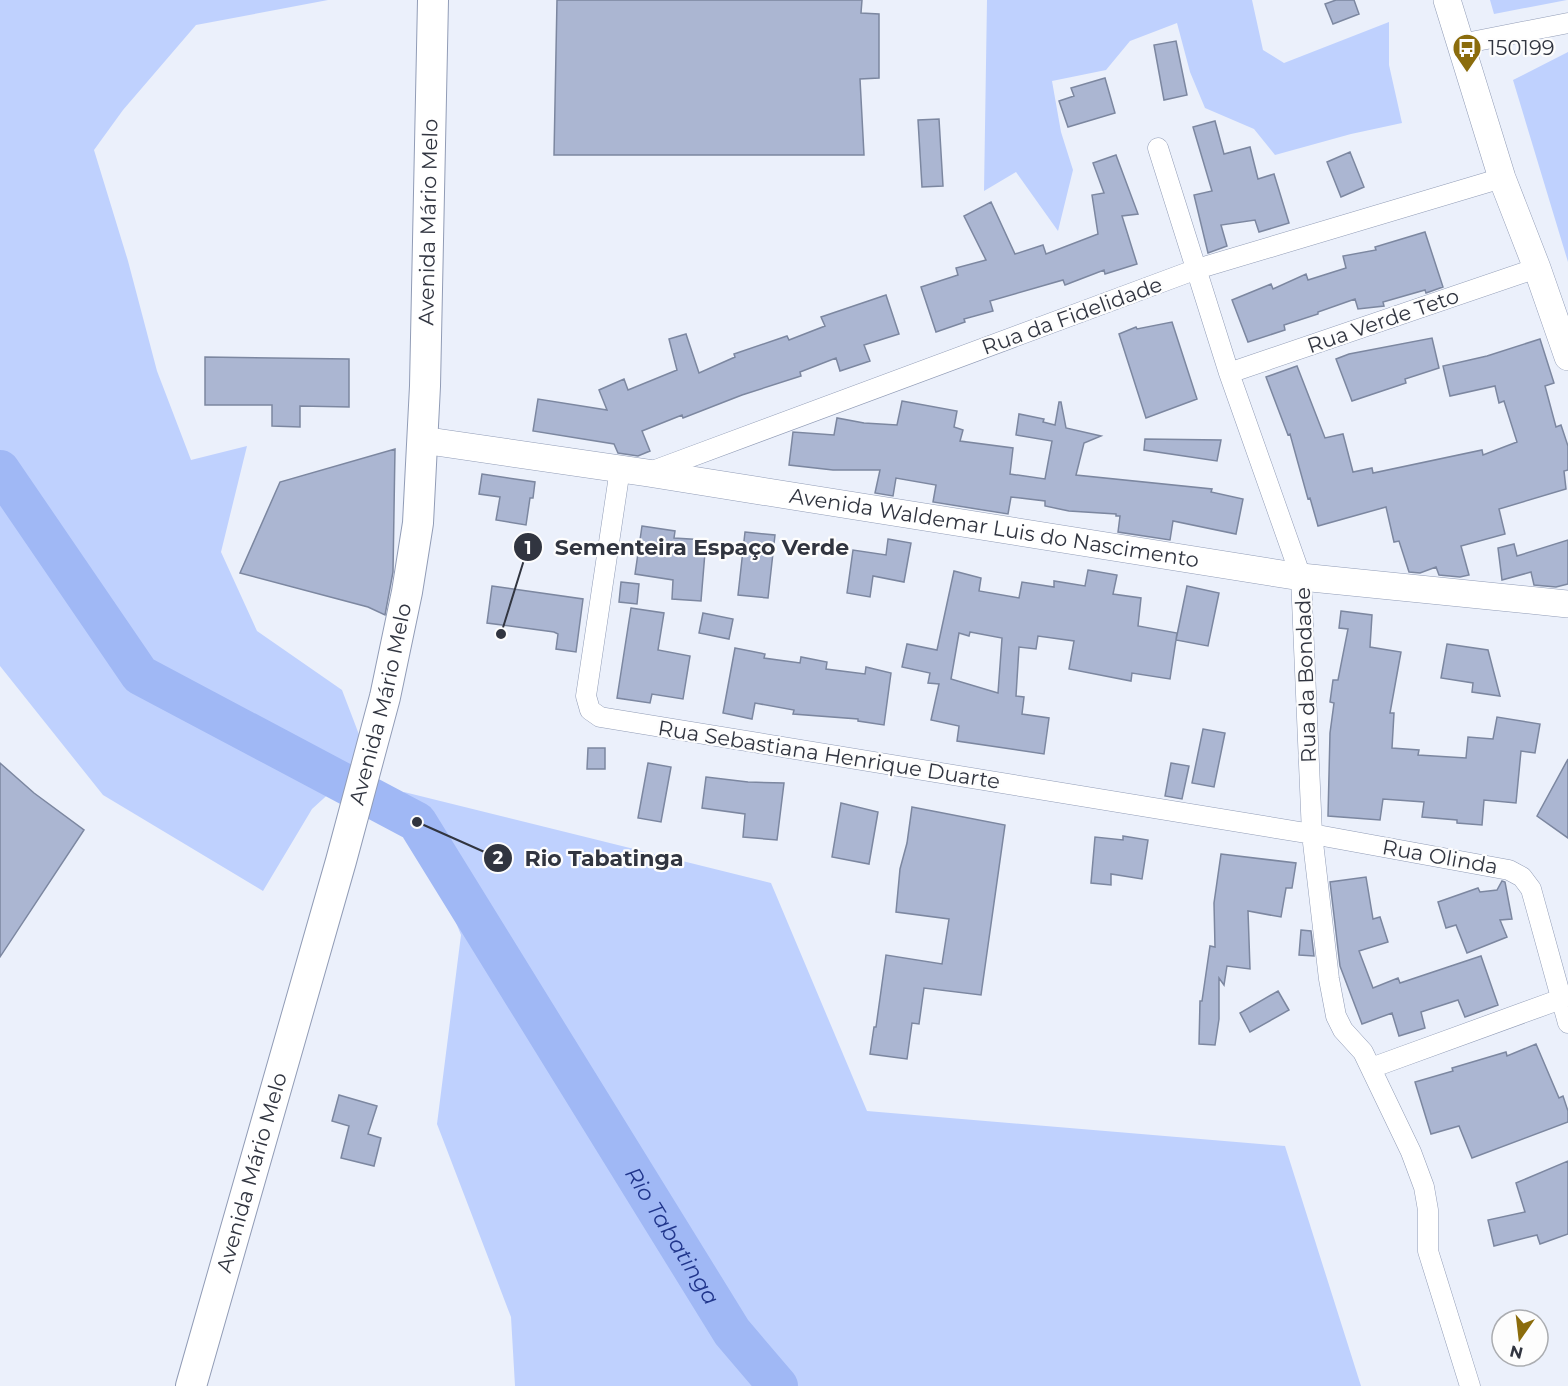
<svg xmlns="http://www.w3.org/2000/svg" width="1568" height="1386" viewBox="0 0 1568 1386" font-family="Montserrat,sans-serif">
	<rect width="100%" height="100%" fill="#ebf0fb"/>
	<!-- green -->
	<path fill="#bfd1fe" d="M0,0H328L196,25L123,110L94,150L128,261L157,371L191,460L247,446L221,552L257,631L342,690L368,758L312,809L263,891L103,795L0,666Z
		M987,0H1252L1263,50L1284,63L1389,22V65L1402,123L1351,134L1275,155L1254,129L1205,108L1190,72L1177,23L1130,41L1106,70L1052,81L1061,132L1073,170L1058,231L1016,172L984,191Z
		M1490,0H1567L1494,14Z
		M1568,52V262L1513,80Z
		M404,792L771,883L867,1111L1285,1146L1361,1386H515L511,1317L437,1124L461,935Z"/>
	<g fill="none" stroke-linecap="round" stroke-linejoin="round">
		<!-- river -->
		<path stroke="#a0b8f5" stroke-width="40" id="s1" d="M0,470L140,675L417,822L732,1332L778,1386"/>
	</g>
	<!-- building -->
	<path fill="#abb6d2" stroke="#7c87a0" stroke-width="1.5" fill-rule="evenodd" d="M557,0H862L861,13L879,14V78L860,79L864,155H554Z
		M1336,0H1354L1359,14L1333,24L1325,4Z
		M1176,41L1187,95L1164,100L1154,45Z
		M1105,78L1115,113L1068,127L1059,101L1074,96L1071,88Z
		M939,119L943,186L922,187L918,120Z
		M1215,121L1224,154L1250,147L1258,179L1274,174L1289,223L1259,232L1255,220L1221,225L1227,246L1208,253L1194,195L1212,191L1193,127Z
		M1350,152L1364,187L1341,197L1327,162Z
		M1116,155L1138,214L1122,216L1137,264L1105,274L1104,270L1065,285L1063,280L990,301L993,311L964,319L965,322L936,332L921,287L958,275L956,268L986,260L964,216L991,202L1015,254L1043,245L1046,254L1098,234L1092,195L1104,193L1093,163Z
		M1425,232L1443,287L1426,293L1425,290L1383,302L1384,306L1358,309L1355,299L1318,312V314L1284,325L1285,330L1248,342L1232,300L1271,284L1273,289L1306,274L1308,280L1346,268L1343,256L1376,250L1375,247Z
		M886,295L899,334L864,345L870,361L840,371L836,358L800,372L801,376L742,395L683,418L682,415L642,431L650,451L638,456L618,453L614,444L533,431L538,399L607,410L599,390L624,379L628,390L677,370L669,339L686,334L699,373L735,357L734,354L787,336L789,340L825,326L821,317Z
		M1172,322L1197,399L1146,418L1119,334L1136,327L1137,329Z
		M1432,338L1439,368L1405,379L1406,383L1352,401L1336,359L1349,354Z
		M1540,339L1554,383L1545,386L1556,427L1561,425L1568,446V470L1564,471L1566,489L1499,509L1505,534L1461,546L1469,575L1460,577L1439,575L1436,567L1420,573L1409,572L1399,541L1394,542L1386,507L1318,526L1310,498L1308,499L1290,434L1288,435L1266,377L1297,366L1325,438L1343,434L1353,472L1372,468L1373,473L1482,450L1483,455L1517,442L1504,401L1499,403L1495,386L1450,396L1443,366L1487,356Z
		M205,357L349,359V407L300,406V427L272,426V405H205Z
		M902,401L957,411L954,427L963,430L960,441L1013,448L1010,474L1045,479L1052,441L1016,435L1019,414L1044,419L1043,422L1055,425L1059,402H1061L1066,428L1101,436L1084,443L1076,475L1212,489L1211,492L1243,499L1236,534L1173,521L1170,540L1118,532L1120,516H1116V514L1069,511L1045,506V501L1011,497L1008,514L933,502L936,485L896,478L893,496L875,493L880,470H833L789,465L793,432L834,435L837,418L864,423L897,425Z
		M1145,439L1221,440L1217,461L1144,450Z
		M395,449L393,572L385,615L368,607L240,573L280,482Z
		M482,474L535,482L533,498H530L526,525L496,520L500,497L479,494Z
		M642,526L675,531L674,538L706,540L701,601L672,599L673,580L635,574Z
		M745,532L775,535L768,598L738,595Z
		M888,539L911,543L904,582L873,576L870,597L847,593L853,550L886,555Z
		M1568,540V584L1556,587L1534,585L1531,572L1502,580L1498,548L1514,544L1517,556Z
		M1088,570L1117,575L1113,594L1141,598L1138,626L1177,633L1170,679L1132,673L1131,681L1069,669L1074,641L1038,636L1036,649L1019,647L1016,696L1024,697L1022,714L1049,718L1044,754L957,741L959,726L931,720L939,684L928,683L930,673L902,667L907,644L937,650L954,571L981,578L979,591L1019,598L1022,582L1054,587V581L1085,586ZM970,632L1002,638L998,693L951,679L959,633L969,636Z
		M621,582L639,584L637,604L619,602Z
		M492,586L583,599L576,652L556,649L558,634L554,632L487,623Z
		M1187,586L1219,593L1208,646L1176,640Z
		M631,608L664,613L658,650L690,656L683,699L652,694L650,703L617,698Z
		M1341,611L1372,615L1370,647L1401,652L1390,713H1394L1392,748L1419,750L1418,755L1466,758L1468,737L1493,739L1497,717L1540,724L1535,753L1521,751L1516,803L1484,800L1482,825L1457,823V820L1422,817L1424,802L1383,799L1380,820L1328,816L1330,733L1334,703L1330,702L1333,680H1338L1348,629L1339,628Z
		M703,613L733,619L729,639L699,633Z
		M1447,644L1488,650L1500,696L1472,692L1473,683L1441,678Z
		M735,648L765,654L764,658L800,663L801,657L827,662L826,669L865,674L866,667L891,673L884,725L858,721V719L793,714L794,710L755,703L752,719L723,713Z
		M1203,729L1225,733L1214,787L1192,783Z
		M588,748H605V769H587Z
		M1568,759V838L1537,816Z
		M0,763L34,793L84,830L0,957Z
		M648,763L671,767L661,822L638,818Z
		M1171,763L1189,766L1182,799L1165,796Z
		M706,777L748,782L784,783L777,840L743,837L745,814L702,808Z
		M841,803L878,812L869,864L832,857Z
		M912,807L1005,825L981,995L924,988L919,1024L912,1023L907,1059L870,1054L874,1027H876L886,955L942,964L949,919L896,912L900,869L907,843Z
		M1123,836L1148,840L1142,879L1111,874V885L1091,883L1095,837L1123,840Z
		M1221,854L1296,863L1292,888H1286L1281,917L1248,911L1250,969L1227,966L1224,985L1219,978V1019L1215,1045L1199,1044L1200,1001H1202L1210,946L1215,947L1214,903Z
		M1366,877L1373,919L1380,917L1388,942L1359,951L1373,988L1398,978L1400,983L1481,956L1498,1005L1465,1017L1458,1000L1421,1012L1425,1028L1399,1036L1392,1013L1362,1024L1340,966L1330,882Z
		M1502,881L1505,882L1512,919L1500,920L1507,937L1467,953L1456,925L1446,928L1438,902L1478,888L1480,892L1497,890Z
		M1301,930L1311,931L1314,956L1299,955Z
		M1278,991L1289,1010L1250,1032L1240,1013Z
		M1536,1044L1559,1098L1563,1096L1568,1111V1122L1472,1158L1459,1126L1431,1134L1415,1082L1453,1071L1452,1068L1506,1052L1507,1056Z
		M339,1095L377,1106L368,1134L381,1138L374,1166L341,1158L349,1126L332,1121Z
		M1568,1161V1234L1540,1244L1537,1235L1494,1246L1488,1220L1525,1212L1516,1183Z"/>
	<g fill="none" stroke-linecap="round" stroke-linejoin="round">
		<!-- street casing -->
		<g stroke="#919cb6" stroke-width="21">
			<path id="street" d="M1461,44L1568,23
				M1158,148L1229,373L1301,577L1312,834L1329,979L1336,1016L1343,1030L1363,1052L1411,1152L1424,1187L1428,1210V1251L1470,1386
				M1229,373L1537,268
				M620,469L586,696L590,710L600,717L1312,834L1509,870L1522,877L1531,889L1568,1023
				M650,472L1197,269L1502,178
				M1371,1068L1561,999"/>
		</g>
		<!-- secondary casing -->
		<g stroke="#919cb6" stroke-width="28">
			<g id="secondary">
				<path d="M1447,0L1502,178L1537,268L1568,357"/>
				<path id="s2" d="M422,440L648,473L1301,577L1568,604"/>
			</g>
		</g>
		<!-- primary casing -->
		<g stroke="#919cb6" stroke-width="32">
			<g id="primary">
				<path id="s3" d="M191,1386L341,861L385,697L407,592L418,523L425,386L433,0"/>
			</g>
		</g>
		<!-- street -->
		<use href="#street" stroke="#fff" stroke-width="20"/>
		<!-- secondary -->
		<use href="#secondary" stroke="#fff" stroke-width="27"/>
		<!-- primary -->
		<use href="#primary" stroke="#fff" stroke-width="30"/>
	</g>
	<!-- icons -->
	<defs>
		<g id="bus-pin" transform="scale(1.5)"><path d="M0 17L-7.5 6A9.5 9.5 0 1 1 7.5 6Z" fill="#8b6c0c" stroke="#fdfdfd"/><path d="M-5-6H5V4H4V6H2V4H-2V6H-4V4H-5ZM-3.5-4V0h7V-4ZM-3.5 1.2v1.5H-2V1.2ZM2 1.2v1.5H3.5V1.2Z" fill="#fff"/></g>
	</defs>
	<g fill-rule="evenodd">
		<use href="#bus-pin" x="1467" y="48"/>
	</g>
	<g text-anchor="middle" stroke-width="4.5" stroke-linejoin="round" paint-order="stroke">
		<!-- poi labels -->
		<g font-size="21" fill="#313540" stroke="#fdfdfd" text-anchor="start">
			<text x="1488" y="55">150199</text>
		</g>
		<!-- street labels -->
		<g font-size="21" fill="#313540" stroke="#fdfdfd">
			<text dy="7" stroke="none"><textPath href="#s3" startOffset="1194">Avenida Mário Melo</textPath></text>
			<text transform="translate(1072 316) rotate(-20)" y="7">Rua da Fidelidade</text>
			<text transform="translate(1383 321) rotate(-19)" y="7">Rua Verde Teto</text>
			<text dy="7" stroke="none"><textPath href="#s2" startOffset="579">Avenida Waldemar Luis do Nascimento</textPath></text>
			<text transform="translate(1306 675) rotate(-92)" y="7">Rua da Bondade</text>
			<text dy="7" stroke="none"><textPath href="#s3" startOffset="708">Avenida Mário Melo</textPath></text>
			<text transform="translate(829 755) rotate(9)" y="7">Rua Sebastiana Henrique Duarte</text>
			<text transform="translate(1440 857) rotate(10)" y="7">Rua Olinda</text>
			<text dy="7" stroke="none"><textPath href="#s3" startOffset="222">Avenida Mário Melo</textPath></text>
		</g>
		<!-- water labels -->
		<g font-size="22" font-style="italic" fill="#21368c" stroke="#fdfdfd">
			<text dy="8" stroke="none"><textPath href="#s1" startOffset="1048">Rio Tabatinga</textPath></text>
		</g>
	</g>
	<!-- callouts -->
	<path fill="none" stroke="#313540" stroke-width="2" d="M501 634L528 547M417 822L498 858"/>
	<g fill="#313540" stroke="#fdfdfd" stroke-width="2">
		<circle cx="501" cy="634" r="6"/>
		<circle cx="417" cy="822" r="6"/>
		<circle cx="528" cy="547" r="15"/>
		<circle cx="498" cy="858" r="15"/>
	</g>
	<g font-size="18" text-anchor="middle" font-weight="bold" fill="#fff">
		<text x="528" y="554">1</text>
		<text x="498" y="864">2</text>
	</g>
	<g font-size="22" text-anchor="middle" font-weight="bold" fill="#313540" stroke="#fdfdfd" stroke-width="4.5" stroke-linejoin="round" paint-order="stroke">
		<text x="702" y="555">Sementeira Espaço Verde</text>
		<text x="604" y="866">Rio Tabatinga</text>
	</g>
	<!-- north arrow -->
	<g transform="translate(1520 1338) rotate(194)"><circle r="28" fill="#fdfdfd" stroke="#abadb1" stroke-width="1.5"/>
	<path d="M0-4.5L10 22L0 15L-10 22Z" fill="#8b6c0c"/>
	<text y="-9" font-size="16" font-weight="bold" text-anchor="middle" fill="#313540">N</text>
	</g>
</svg>
